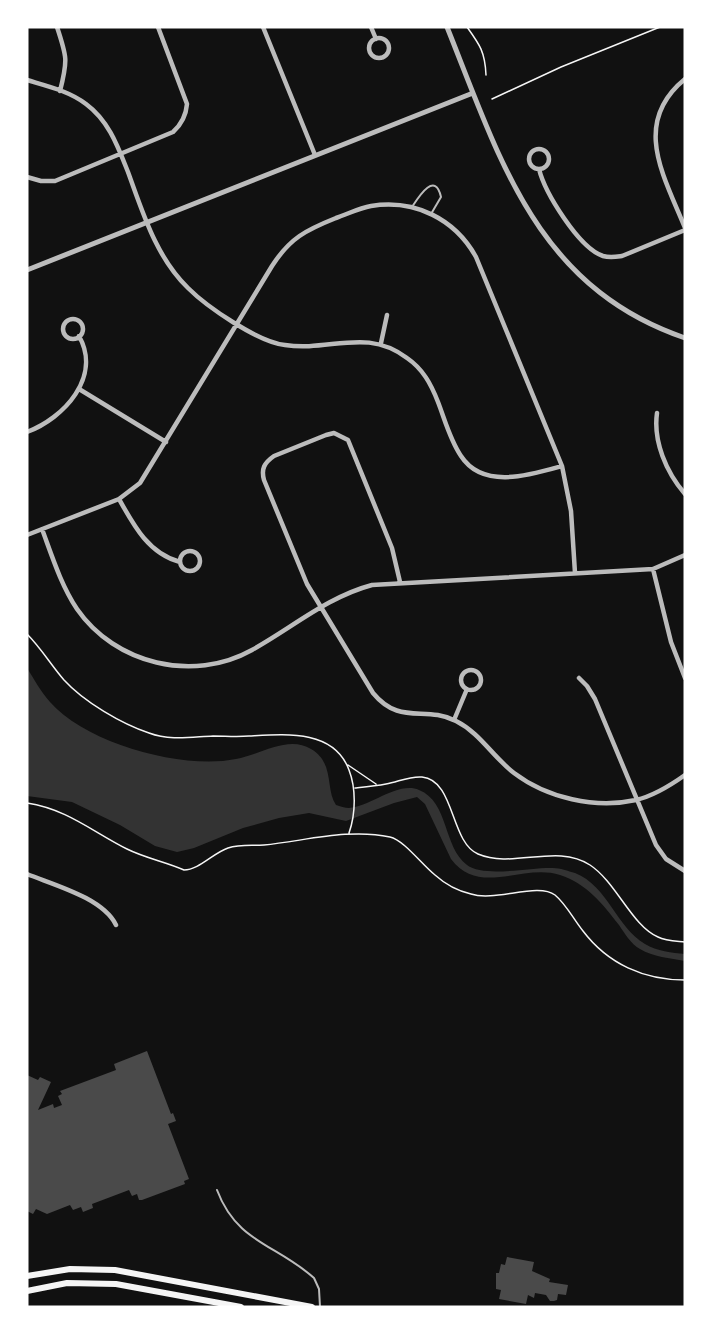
<svg xmlns="http://www.w3.org/2000/svg" width="712" height="1334" viewBox="0 0 712 1334" font-family="Figtree,sans-serif">
	<rect width="100%" height="100%" fill="#111"/>
	<!-- water -->
	<path fill="#333" d="M27,668C34,679 41,692 50,702C87,744 183,770 236,759C260,755 288,735 311,749C335,763 325,789 336,805C340,806 345,808 349,808C370,807 398,781 419,790C449,802 443,847 467,865C484,878 531,867 553,868C560,868 568,871 575,873C608,886 616,927 645,944C657,951 672,953 685,954V961C670,958 653,957 640,949C631,944 625,934 619,925C602,903 587,884 560,875C523,863 479,897 451,859L425,804L417,797L394,803L346,821L309,813L279,818L243,828L194,848L177,852L155,846L120,825L72,802L27,796Z"/>
	<!-- building -->
	<path fill="#4a4a4a" d="M147,1051L171,1114L173,1113L176,1121L168,1124L189,1179L184,1181L185,1184L142,1200H139L137,1194L132,1196L129,1190L92,1204L93,1208L83,1212L81,1207L73,1210L70,1205L47,1214L36,1209L33,1214L27,1211V1075L38,1080L40,1077L51,1082L38,1110L53,1104L54,1108L62,1105L58,1096L62,1094L60,1091L116,1070L114,1064Z
		M507,1257L534,1262L532,1271L550,1279L549,1282L568,1285L566,1295L558,1294L557,1300L554,1301H550L546,1295L535,1293L534,1298L528,1295L526,1304L499,1299L501,1290L496,1289V1273H499L501,1264L505,1265Z"/>
	<g fill="none" stroke-linecap="round" stroke-linejoin="round">
		<!-- path -->
		<path stroke="#f5f5f5" stroke-width="1.5" d="M467,27C480,45 485,52 486,75
			M492,99L561,67L660,27
			M27,634C41,648 51,665 64,680C84,702 122,724 149,733C170,741 191,737 213,736C225,736 237,737 249,736C285,734 334,729 349,770C356,788 356,813 349,833
			M348,765L376,784
			M355,788C365,787 376,786 386,784C398,782 409,776 422,777C455,780 450,842 478,854C513,869 557,843 590,865C616,882 632,926 658,937C666,941 676,941 685,942
			M27,803C67,809 93,832 127,849C145,858 166,862 184,870C199,870 213,853 228,848C240,844 252,846 264,845C305,841 349,828 390,837C404,840 423,866 435,875C445,884 458,891 471,894C495,902 538,882 555,895C566,904 574,920 583,931C608,964 644,980 685,980"/>
		<!-- service -->
		<path stroke="#bcbcbc" stroke-width="2" d="M412,207C418,198 435,170 441,197L431,214
			M217,1190C237,1243 276,1244 314,1278L319,1289L320,1307"/>
		<!-- minor -->
		<path stroke="#bcbcbc" stroke-width="4.5" d="M57,27C67,57 68,60 60,91
			M263,27L315,155
			M371,27L376,39
			M369 48a10 10 0 1 1 20 0a10 10 0 1 1-20 0Z
			M685,79C631,123 664,176 685,228
			M27,80C47,86 69,91 86,104C109,121 118,147 128,172C143,213 156,257 188,288C207,307 258,342 285,345C330,352 366,327 407,358C423,369 431,384 438,402C445,420 450,440 461,456C483,490 530,475 562,466
			M529 159a10 10 0 1 1 20 0a10 10 0 1 1-20 0Z
			M539,169C545,193 579,248 603,256C610,258 615,257 622,256L685,230
			M27,177L41,181H55L173,132C182,124 186,116 187,104L158,27
			M63 329a10 10 0 1 1 20 0a10 10 0 1 1-20 0Z
			M381,343L387,315
			M79,389L166,442
			M657,413C653,441 666,472 685,494
			M27,432C64,418 102,377 79,336
			M119,499C134,526 149,554 180,562
			M42,529C52,556 61,585 77,609C115,664 193,683 252,650C292,628 327,597 372,585L653,569L685,555
			M27,535L119,499L140,483L272,266C290,238 306,230 336,218C348,214 359,208 371,206C415,199 455,219 476,257L562,466L571,511L575,573
			M180 561a10 10 0 1 1 20 0a10 10 0 1 1-20 0Z
			M653,569L671,642L685,678
			M400,582L392,548L348,440L334,433L326,435L274,456C264,463 261,469 264,480L307,584L373,693C400,726 425,705 456,721C480,733 493,757 514,773C547,798 595,809 636,800C653,796 671,785 685,775
			M461 680a10 10 0 1 1 20 0a10 10 0 1 1-20 0Z
			M579,678L587,686L595,699L656,845L666,859L685,871
			M454,720L467,689
			M27,874C54,885 103,898 116,925"/>
		<!-- tertiary -->
		<path stroke="#bcbcbc" stroke-width="5" d="M447,27C500,159 536,287 685,338
			M27,270L473,93"/>
		<!-- secondary -->
		<path stroke="#f5f5f5" stroke-width="6" d="M27,1276L70,1269L115,1270L312,1307
			M27,1291L67,1283L116,1284L241,1307"/>
	</g>
	<!-- border -->
	<rect width="712" height="1334" fill="none" stroke="#ffffff" stroke-width="57"/>
</svg>
